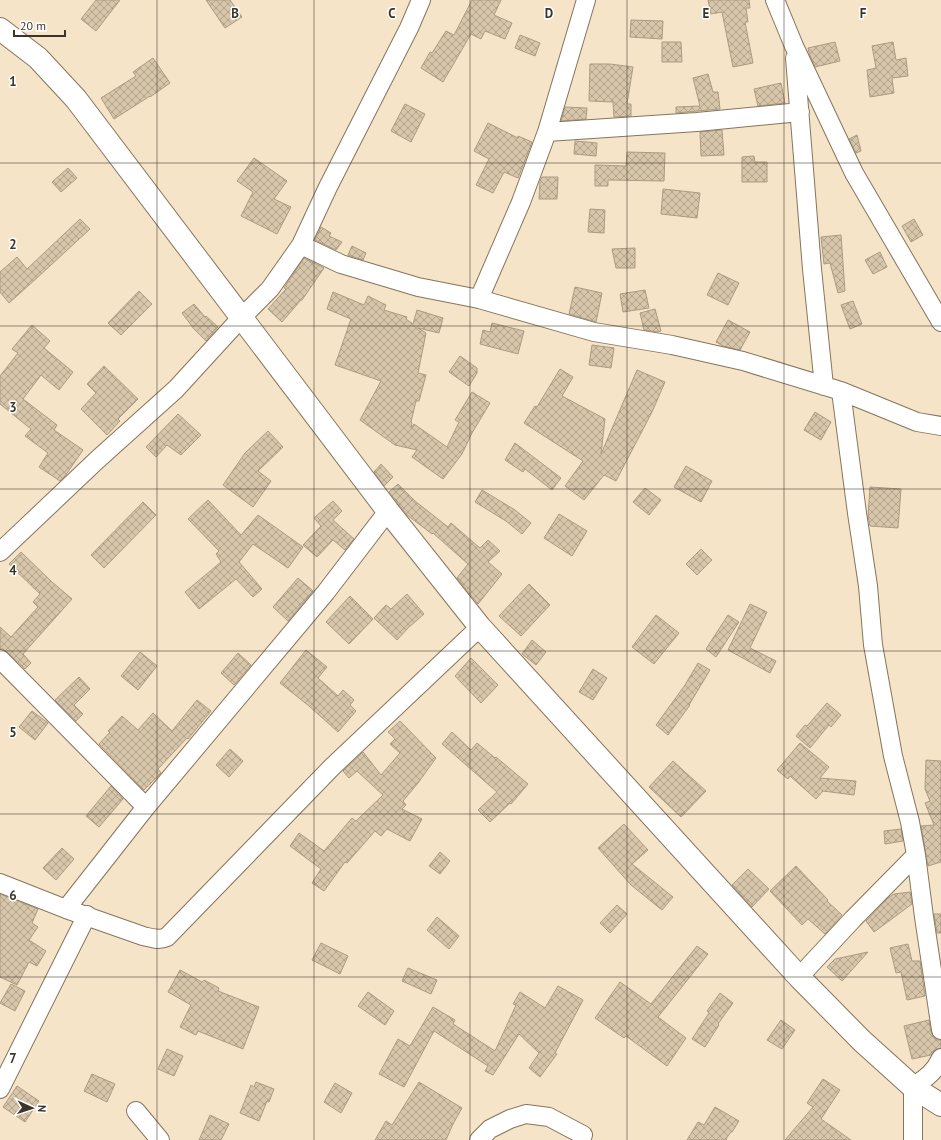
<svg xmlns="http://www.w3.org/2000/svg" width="941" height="1140" viewBox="0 0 941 1140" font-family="'PT Sans',sans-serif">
	<defs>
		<pattern id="building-cross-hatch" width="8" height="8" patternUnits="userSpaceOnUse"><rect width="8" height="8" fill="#d8c6ab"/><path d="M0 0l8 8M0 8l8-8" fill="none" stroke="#b0a28b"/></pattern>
	</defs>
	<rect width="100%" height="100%" fill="#f6e4c8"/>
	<!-- building -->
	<path fill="url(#building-cross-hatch)" stroke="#ac9b81" d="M96,0H120L96,31L81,19Z
		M206,0H230L242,17L225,28Z
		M472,0H501L494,15L512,23L505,39L485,31L481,39L471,34L443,82L421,68L430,52L432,53L446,31L454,35Z
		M708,0H749L750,8H746L748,22H745L753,63L733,67L722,12L711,14Z
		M631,20L663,21L662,39L630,37Z
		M520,35L540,43L535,56L515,48Z
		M662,42H681L682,62H662Z
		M835,42L840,61L815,67L809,53L808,48Z
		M893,42L896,60L906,58L908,76L892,78L894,93L870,97L867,70L876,68L872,46Z
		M153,58L170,83L150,97V96L114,119L101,98L136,76L133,72Z
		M590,64H610L633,67L627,104H631V116L614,117L613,102L589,101Z
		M708,74L713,92H718L720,109L676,113V107L700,106L693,78Z
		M781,83L785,103L758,106L754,89Z
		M405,104L425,114L411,142L391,131Z
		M565,107L587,108L586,119L561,121Z
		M488,123L518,138V136L532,142L518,178L504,172L493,193L476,185L489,159L474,151Z
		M722,130L724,155L701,156L700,132Z
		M857,135L861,151L856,153L849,139Z
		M575,141L597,143L596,156L574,154Z
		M627,152L665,153L664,181L608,180V186H595V165L626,166Z
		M754,156L755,162H767V182H742V157Z
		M254,158L287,181L274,199L291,207L277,234L241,216L253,192L237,181Z
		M68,168L77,178L61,192L52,182Z
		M542,177H558L557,199H539L540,181Z
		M663,189L700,193L697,218L661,214Z
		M590,209L605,210L604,233L588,232Z
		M80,219L90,229L38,277L9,303L0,292V272L17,257L27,269Z
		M914,219L923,235L911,242L902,226Z
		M321,227L331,233L329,236L342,242L336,250L315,240Z
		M841,235L845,291L838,293L830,263L824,264L821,237Z
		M352,246L366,253L363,260L348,255Z
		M635,248V268H616L612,249Z
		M880,252L887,267L873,274L865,260Z
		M304,258L324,268L302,300H301L282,322L268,309L286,289L284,288Z
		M718,273L739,283L728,305L707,295Z
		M575,287L602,293L596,322L569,314Z
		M645,290L649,308L623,312L620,294Z
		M139,291L152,304L121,335L108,323Z
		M333,292L364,305L368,296L386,305L384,310L407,317L406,319L413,324L417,310L443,318L439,333L418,328L426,333L418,373L426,375L419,401H416L411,422L412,423L411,428L414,424L447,447L459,422L455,420L472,392L490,403L472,433L462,454L443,479L412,457L417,450L395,445L360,420L381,381L335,365L351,319L327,309Z
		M853,301L862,324L850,329L841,305Z
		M194,304L205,317L206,316L218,327L206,341L194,329L182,313Z
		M655,309L661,331L658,332L644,330L640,313Z
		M728,320L750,332L740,350L723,346L716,342Z
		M492,323L524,331L518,354L480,344L483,330L490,332Z
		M32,325L50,341L44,348L73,372L59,390L41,375L23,399L57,425L54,430L83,450L65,476L60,481L39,467L48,453L25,436L31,429L0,404V376L18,353L12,349Z
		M592,345L614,348L611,368L589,365Z
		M460,356L477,368V373L469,386L449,372Z
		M104,366L138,399L118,419L120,421L107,435L81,409L96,393L87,384Z
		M560,369L573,377L562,396L605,419L601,454L637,370L665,382L652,412L616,481L604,475L584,500L565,486L583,461L524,423L535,406L537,407Z
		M815,412L831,422L821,440L804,430Z
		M178,414L201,435L181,455L167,445L156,457L146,447Z
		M268,431L283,447L258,471L271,481L253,507L223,485L245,453Z
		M515,443L561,478L552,490L525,469L523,472L505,460Z
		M381,464L393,477L384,486L374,472Z
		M686,466L712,481L701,502L674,487Z
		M398,484L415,501L448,527L451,523L480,548L488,540L500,551L488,562L502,574L478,604L457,578L468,564L433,533L432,534L407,515L389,492Z
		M870,487L901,489L898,528L870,526L868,516Z
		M645,488L661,500L649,515L633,502Z
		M482,490L515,510L531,523L522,534L506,521L475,502Z
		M208,500L241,535L258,515L303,547L288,568L253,544L239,562L262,589L253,597L236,579L199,609L185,592L221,562L216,554L219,551L188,519Z
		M333,501L342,511L333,520L354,539L345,550L333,540L317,557L303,545L321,526L314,518Z
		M143,502L156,515L104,568L91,555Z
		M559,514L587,531L572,556L544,538Z
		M701,549L712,560L697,575L686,564Z
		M21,552L52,582L72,599L23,654L31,663L25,669L7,652L3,649H0V627L11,637L38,607L33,602L40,594L9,564Z
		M298,578L313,591L288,621L273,607Z
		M529,584L550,605L521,636L499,616Z
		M407,594L424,614L408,628L397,640L374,618L386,605L391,609Z
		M350,596L373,619L349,644L326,622Z
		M750,604L767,612L750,648L776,661L770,673L728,650Z
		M656,615L679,633L654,664L632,647Z
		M728,615L739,622L716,657L706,649Z
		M532,640L546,652L536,665L522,654Z
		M306,650L327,667L318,678L338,696L343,690L354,700L350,705L356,711L338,732L309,706L280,683Z
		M140,652L157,666L138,690L121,676Z
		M238,653L251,665L234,685L221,673Z
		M471,658L498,685L481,703L455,676Z
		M698,663L710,670L689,705H690L668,735L656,725L685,685Z
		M593,669L607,678L593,700L579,692Z
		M79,677L90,689L74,705L83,714L76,721L55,700Z
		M197,700L211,711L188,739L187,738L158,769L161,773L144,790L99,744L110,732L108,731L122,716L138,730L153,713L172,731Z
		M827,703L841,715L831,727L829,725L810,748L796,736L805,725L807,726Z
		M32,711L48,723L35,740L19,727Z
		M400,721L436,758L418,783L403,801L406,805L402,809L422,819L410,841L387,829L381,836L375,831L347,863L345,862L324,891L312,883L321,869L290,846L299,833L324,851L352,818L356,821L383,795L357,771L349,778L343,771L363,752L381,775L400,753L390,744L395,739L388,732Z
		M452,732L471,750L477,743L495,758L496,757L528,784L511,804L510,803L490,822L478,810L497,792L442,744Z
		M800,743L829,767L820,778L856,781L854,795L823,791L816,799L790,776L788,779L777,770Z
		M230,749L243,761L229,777L216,765Z
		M926,760L941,761V862L928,866L921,826L934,825L925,803L930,801L925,789Z
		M673,761L706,791L681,817L649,787Z
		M111,786L123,799L99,827L86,816Z
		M624,824L648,850L632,864L673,897L662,910L631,885L598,848Z
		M901,829L903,841L885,844L884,831Z
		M62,848L74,859L56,880L43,868Z
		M440,852L450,861L440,874L429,866Z
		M796,866L828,900L827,901L842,915L825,934L808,919L802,925L770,891Z
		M748,869L769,889L752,907L732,885Z
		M910,892L912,904L874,932L866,921L888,898L894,894Z
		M0,894L38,909L32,923L38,927L29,940L46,951L37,966L29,962L17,985L0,977Z
		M617,905L627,914L610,933L600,923Z
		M934,914H941V933H937Z
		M437,917L459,936L449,949L427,930Z
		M321,943L348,956L340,974L312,960Z
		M908,944L912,961H920L925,996L907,1000L901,972L896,973L890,948Z
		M697,946L708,954L658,1017L686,1038L667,1066L626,1036L624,1038L595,1018L620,982L651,1004Z
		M868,952L842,981L827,967L835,959Z
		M408,968L437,980L431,994L402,981Z
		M180,970L202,982L204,980L219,988L218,991L259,1007L243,1049L198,1031L196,1035L180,1027L191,1005L168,992Z
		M11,984L25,991L15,1011L0,1003Z
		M558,986L583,1000L555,1053L557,1054L540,1077L529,1068L539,1053L519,1034L493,1075L485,1071L488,1066L434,1031L404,1087L379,1074L398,1039L410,1046L433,1007L455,1020L453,1024L495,1051L516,1005L513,1004L520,992L545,1008Z
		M368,992L394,1011L385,1025L358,1006Z
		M720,993L733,1003L718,1024L719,1025L705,1047L692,1039L709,1013L707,1011Z
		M781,1020L795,1030L782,1049L767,1040Z
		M929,1020L931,1032L933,1036L937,1040H941V1048L935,1050L931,1055L912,1059L904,1026Z
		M167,1049L183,1056L174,1076L158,1069Z
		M92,1074L115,1084L107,1102L84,1091Z
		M823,1079L840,1090L821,1119L851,1140H785L813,1107L807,1103Z
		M256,1082L274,1089L269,1102L267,1101L259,1121L240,1113L251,1085L254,1087Z
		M419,1082L462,1108L453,1124L446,1140H375L386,1121L392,1125Z
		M335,1083L352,1093L341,1113L324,1102Z
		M17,1086L39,1101L25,1122L3,1107Z
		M715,1107L739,1121L732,1132H731L726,1139L727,1140H687L698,1122L704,1125Z
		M210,1115L229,1124L221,1140H199Z"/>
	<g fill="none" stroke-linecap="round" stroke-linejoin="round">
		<!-- street casing -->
		<g stroke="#85755c" stroke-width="20">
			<path id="street" d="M775,0L794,46L854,173L941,322
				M795,58L812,269L824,386
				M547,132L697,122L800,112
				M301,245L341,264L418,287L479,299L594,332L672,345L743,361L841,391L917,422L941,426
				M479,299L521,202L547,132L586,0
				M841,391L857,513L868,586L873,645L893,756L910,822L916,855L924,917L941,1030
				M0,552L97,460L176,389L241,318L270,289L301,245L328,187L409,28L421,0
				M0,659L146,807
				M0,883L66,909L143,936C152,938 159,941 167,937L332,767L480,627
				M66,909L146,807L326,592L388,511
				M799,977L853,919L916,855
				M0,1089L87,915
				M136,1111L160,1140
				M479,1140L490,1129L510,1119L526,1114L549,1117L583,1135
				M913,1140V1087C926,1078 935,1072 941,1058"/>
		</g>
		<!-- secondary casing -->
		<g stroke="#85755c" stroke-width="24">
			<path id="secondary" d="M0,29L38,58L76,99L388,511L480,627L799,977L862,1041L913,1087L941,1105"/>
		</g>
		<!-- street -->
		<use href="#street" stroke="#fff" stroke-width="18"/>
		<!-- secondary -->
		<use href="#secondary" stroke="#fff" stroke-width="22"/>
	</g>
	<!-- grid -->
	<path fill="none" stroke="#3b3429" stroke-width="1" stroke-opacity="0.55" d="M157,0V1140M314,0V1140M470,0V1140M627,0V1140M784,0V1140M0,163H941M0,326H941M0,489H941M0,651H941M0,814H941M0,977H941"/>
	<g font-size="13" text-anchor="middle" font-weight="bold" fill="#3b3429" stroke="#fff" stroke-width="3" stroke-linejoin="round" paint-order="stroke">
		<text x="235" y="18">B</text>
		<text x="392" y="18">C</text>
		<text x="549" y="18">D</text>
		<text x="706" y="18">E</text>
		<text x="863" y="18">F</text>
		<text x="13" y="86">1</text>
		<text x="13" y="249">2</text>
		<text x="13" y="412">3</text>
		<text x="13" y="575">4</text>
		<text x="13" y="737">5</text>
		<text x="13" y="900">6</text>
		<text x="13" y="1063">7</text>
	</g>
	<!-- north arrow -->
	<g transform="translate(32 1108) rotate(93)" stroke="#ffffff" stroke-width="3" paint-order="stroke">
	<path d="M0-3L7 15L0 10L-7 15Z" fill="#3b3429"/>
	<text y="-6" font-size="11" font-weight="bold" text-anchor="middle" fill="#3b3429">N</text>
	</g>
	<!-- scale -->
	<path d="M14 30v6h51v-6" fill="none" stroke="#3b3429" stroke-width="2"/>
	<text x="20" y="30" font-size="12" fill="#3b3429" stroke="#ffffff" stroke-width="3" paint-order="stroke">20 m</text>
</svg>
